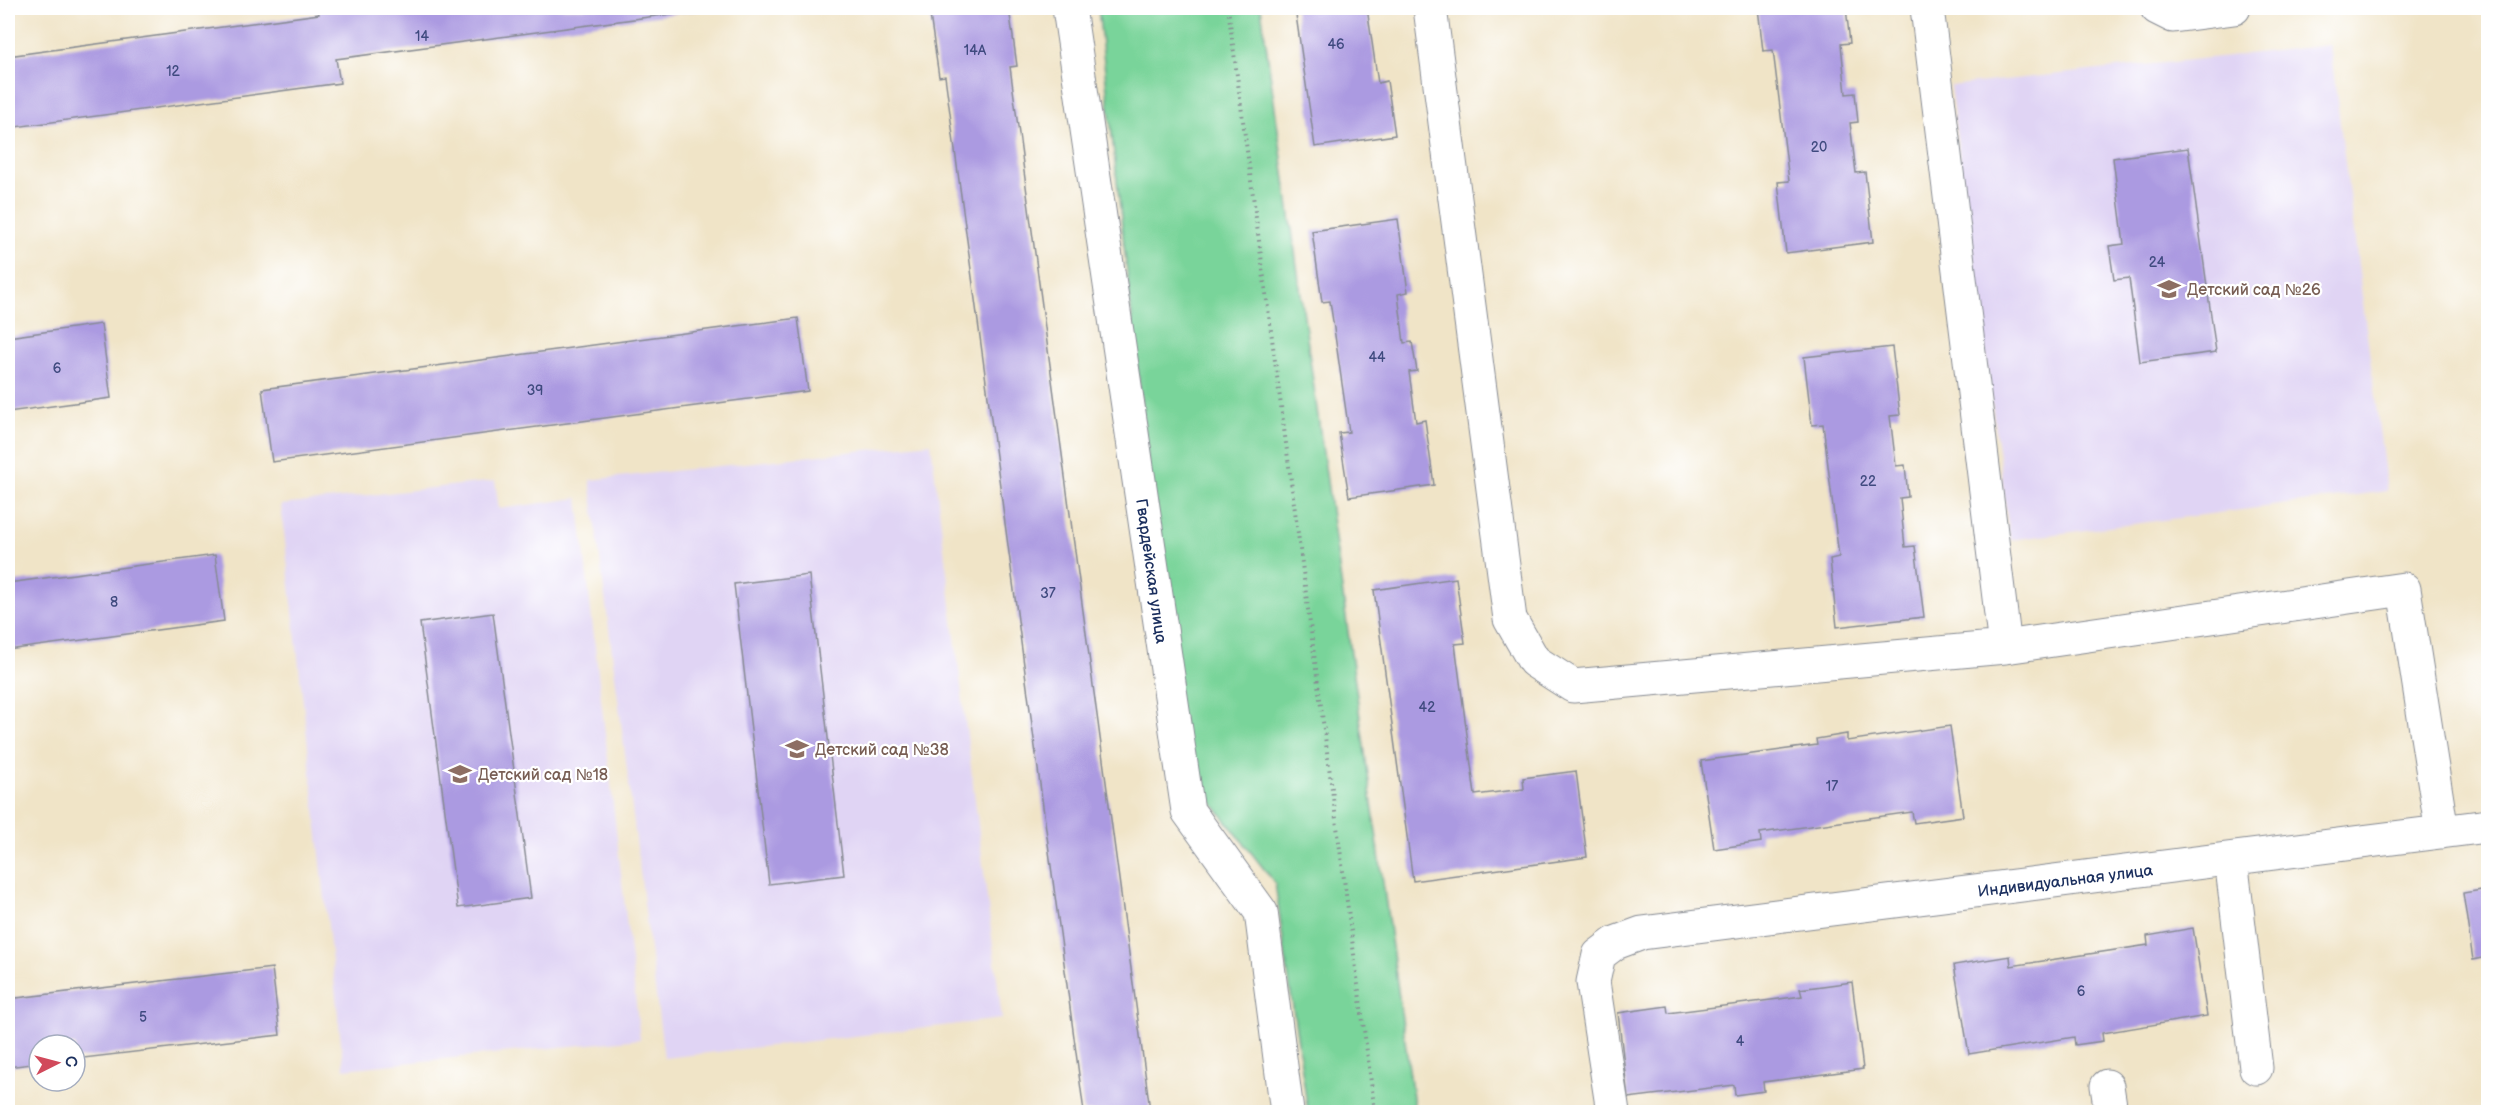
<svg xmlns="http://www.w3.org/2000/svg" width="2496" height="1120" viewBox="0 0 2496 1120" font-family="'Balsamiq Sans',sans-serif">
	<rect width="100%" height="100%" fill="#fff"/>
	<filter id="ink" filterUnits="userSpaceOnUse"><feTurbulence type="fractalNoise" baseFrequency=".0167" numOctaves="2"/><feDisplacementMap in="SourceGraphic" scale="12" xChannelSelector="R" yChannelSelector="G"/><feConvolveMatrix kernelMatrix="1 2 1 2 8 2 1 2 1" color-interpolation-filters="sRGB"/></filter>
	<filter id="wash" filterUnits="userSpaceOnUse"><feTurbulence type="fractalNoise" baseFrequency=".008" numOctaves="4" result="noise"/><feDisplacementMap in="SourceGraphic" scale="24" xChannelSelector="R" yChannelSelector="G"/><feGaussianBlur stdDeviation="1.35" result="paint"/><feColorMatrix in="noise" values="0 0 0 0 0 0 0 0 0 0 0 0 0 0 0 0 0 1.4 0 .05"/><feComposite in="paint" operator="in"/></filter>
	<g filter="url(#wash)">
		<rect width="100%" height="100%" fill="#f0e4c7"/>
		<!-- built -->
		<path fill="#e0d4f4" d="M2330,45L2387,491L2010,540L1950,86Z
			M931,443L1002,1019L664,1058L590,480Z
			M495,481L499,509L578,498L640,1039L344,1069L281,505Z"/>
		<!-- green -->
		<path fill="#79d49a" stroke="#4a827c" stroke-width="1.5" d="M1098,8H1261L1415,1112H1308L1275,883L1181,763Z"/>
		<g id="blocks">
			<!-- building -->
			<path fill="#ab9ae1" d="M318,8H708V9L336,59L340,83L8,128V56L319,14Z
				M929,8H1009L1017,66L1010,67L1150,1110L1084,1112L945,76L939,77Z
				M1295,8H1367L1378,83L1387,81L1395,135L1315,147Z
				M1758,8H1846L1850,43L1841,44L1846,94L1855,93L1858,122L1850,123L1856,173L1865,172L1873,242L1786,253L1778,182L1789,181L1773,50L1763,51Z
				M2188,148L2216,352L2140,362L2129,278L2114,280L2109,246L2124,244L2113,158Z
				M1398,219L1408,292L1398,294L1404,343L1412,342L1417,371L1409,372L1416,422L1425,420L1434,485L1349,497L1339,433L1349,432L1330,301L1322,302L1312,231Z
				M798,318L808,391L272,462L262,389Z
				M101,324L111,398L8,412V337Z
				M1892,347L1900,415L1890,416L1896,466L1905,465L1908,497L1900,498L1905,547L1915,546L1924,617L1837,627L1830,559L1839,557L1823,424L1812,425L1804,357Z
				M215,555L224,621L8,650V583Z
				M809,575L844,875L769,884L734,584Z
				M1456,578L1465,643L1455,644L1475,795L1524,789L1523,778L1576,771L1587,857L1413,881L1374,590Z
				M493,613L531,898L458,908L420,623Z
				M1950,726L1963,816L1914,823L1912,812L1760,833L1761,842L1714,849L1701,761L1817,745L1816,739L1847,734V741Z
				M2488,889V957L2473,960L2463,893Z
				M2193,928L2207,1016L2102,1033L2103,1041L2075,1045L2074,1037L1969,1054L1954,965L2010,956L2011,966L2148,945L2147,936Z
				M272,968L280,1035L75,1059V1045H39V1063L8,1067V999Z
				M1852,982L1863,1069L1763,1082L1764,1091L1735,1095L1734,1085L1628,1098L1618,1013L1667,1006L1668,1013L1802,996L1800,989Z"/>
		</g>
	</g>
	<g filter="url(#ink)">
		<use href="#blocks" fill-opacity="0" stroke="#868a92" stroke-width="1.5"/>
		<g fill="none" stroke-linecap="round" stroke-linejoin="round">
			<!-- minor casing -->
			<g stroke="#868a92" stroke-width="35">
				<path id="minor" d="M1069,8L1188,811L1261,912L1287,1112
					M1430,8L1510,619L1534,661L1573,686L2005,647L2404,589L2442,832
					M1927,8L2005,647
					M2157,8L2173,16L2234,8
					M2231,859L2256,1068
					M2107,1086L2111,1112
					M1613,1112L1593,982L1599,955L1615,943L1642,933L2488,826"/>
			</g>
			<!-- path -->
			<path stroke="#868a92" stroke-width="4" stroke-dasharray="1.5 4.5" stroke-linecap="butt" d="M1228,8L1375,1112"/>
			<!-- minor -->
			<use href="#minor" stroke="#fff" stroke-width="33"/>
		</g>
	</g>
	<!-- icons -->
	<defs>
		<g id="school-bare" transform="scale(1.8)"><path d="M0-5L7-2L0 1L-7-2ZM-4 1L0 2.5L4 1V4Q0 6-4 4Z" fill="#8d6e63" stroke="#fff" stroke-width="2.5" paint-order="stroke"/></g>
	</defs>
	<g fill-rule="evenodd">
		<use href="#school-bare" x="2169" y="289"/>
		<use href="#school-bare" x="797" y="749"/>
		<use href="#school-bare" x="460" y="774"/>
	</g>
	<g text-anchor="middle" stroke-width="4.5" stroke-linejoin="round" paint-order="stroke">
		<!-- number labels -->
		<g font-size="14" fill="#3f4a7f">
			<text x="422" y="41">14</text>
			<text x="1336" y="49">46</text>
			<text x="975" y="55">14А</text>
			<text x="173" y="76">12</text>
			<text x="1819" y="152">20</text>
			<text x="2157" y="267">24</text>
			<text x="1377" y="362">44</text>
			<text x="57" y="373">6</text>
			<text x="535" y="395">39</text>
			<text x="1868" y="486">22</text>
			<text x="1048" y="598">37</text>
			<text x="114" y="607">8</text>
			<text x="1427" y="712">42</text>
			<text x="1832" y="791">17</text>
			<text x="2081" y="996">6</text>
			<text x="143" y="1022">5</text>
			<text x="1740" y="1046">4</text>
		</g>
		<!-- education labels -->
		<g font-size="16" fill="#785e54" stroke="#fff" text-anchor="start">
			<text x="2187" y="295">Детский сад №26</text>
			<text x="815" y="755">Детский сад №38</text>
			<text x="478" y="780">Детский сад №18</text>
		</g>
		<!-- street labels -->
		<g font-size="16" fill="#1b2f5e" stroke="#fff">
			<text transform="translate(1152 571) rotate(82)" y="6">Гвардейская улица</text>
			<text transform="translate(2065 880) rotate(-7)" y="6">Индивидуальная улица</text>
		</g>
	</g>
	<!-- margin -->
	<rect width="2496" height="1120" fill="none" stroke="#fff" stroke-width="30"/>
	<!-- north arrow -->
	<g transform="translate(57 1063) rotate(84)"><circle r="28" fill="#ffffff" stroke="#a4acbf" stroke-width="1.5"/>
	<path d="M0-4.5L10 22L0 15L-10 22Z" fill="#d1495b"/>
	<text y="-9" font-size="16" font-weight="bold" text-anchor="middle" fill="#1b2f5e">С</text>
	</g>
</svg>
